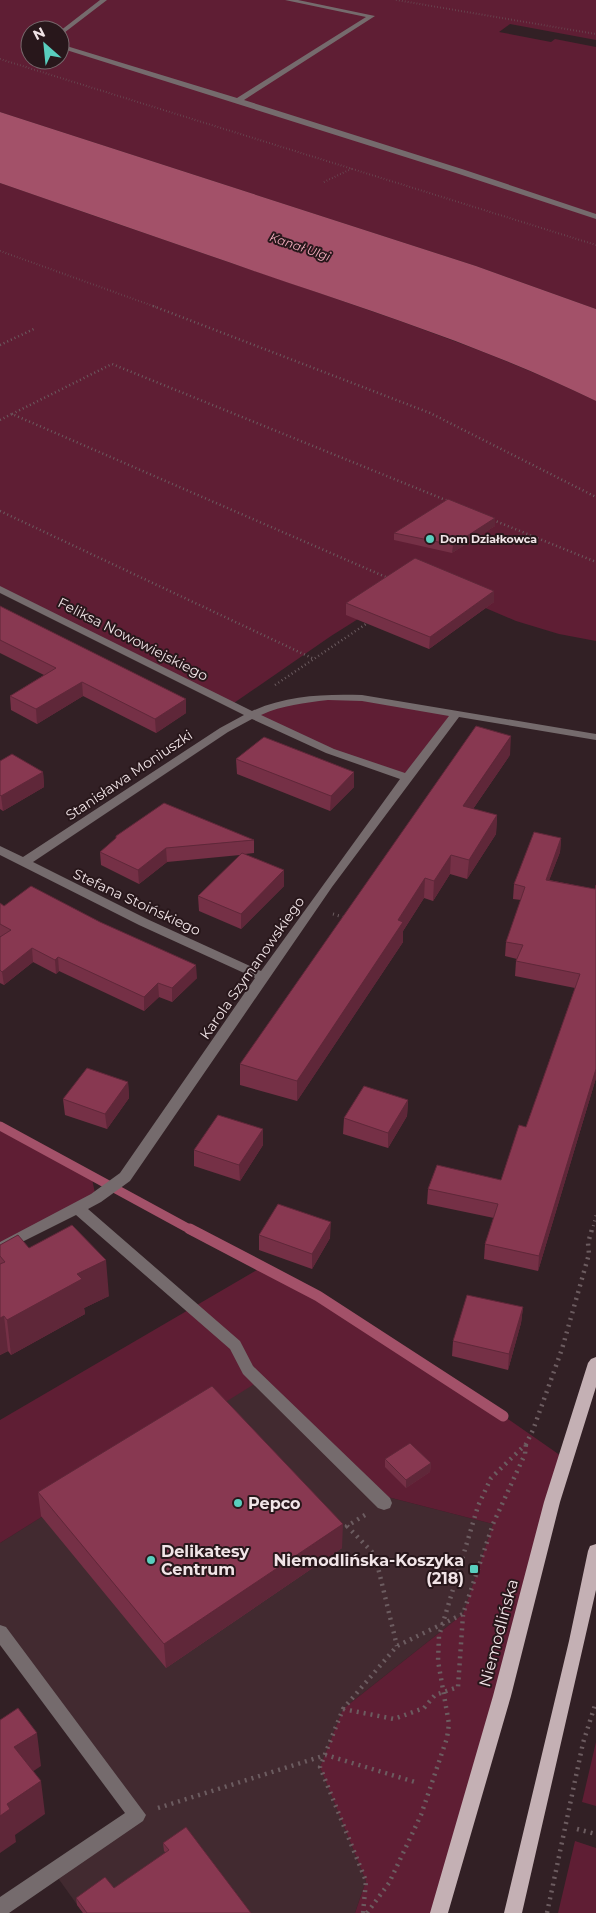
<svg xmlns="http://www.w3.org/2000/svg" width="596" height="1913" viewBox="0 0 596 1913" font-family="Montserrat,sans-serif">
	<rect width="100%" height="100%" fill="#322025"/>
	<!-- built -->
	<path fill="#422a30" d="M259,1380L376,1494L493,1524L463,1614L343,1709L320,1767L366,1881L355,1913H83L53,1871L137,1815L0,1632V1543Z"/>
	<!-- green -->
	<path fill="#5f1e34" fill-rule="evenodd" d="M0,0H596V40L510,24L499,32L551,42L555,39L596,47V309L476,266L0,112ZM30,30H60V60H30Z
		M0,183C98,217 195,251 293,284C395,319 499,354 596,401V641L559,634L516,621L420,580L331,636L231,705L0,589Z
		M362,698L457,713L406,777L361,762L252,715L296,700Z
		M0,1126L91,1174L96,1198L0,1248Z
		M262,1267C368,1322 467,1390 564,1458L439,1913H355L366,1881L320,1767L343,1709L463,1614L493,1524L376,1494L259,1381L0,1543V1420Z
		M596,1742V1806L582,1802Z
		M575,1841L596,1848V1913H558Z"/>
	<!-- water -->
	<path fill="#a35169" d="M0,112L476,266L596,309V401C498,353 393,318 289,283C193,250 96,216 0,183Z"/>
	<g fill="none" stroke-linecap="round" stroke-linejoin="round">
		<!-- stream-far1 -->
		<path stroke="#a35169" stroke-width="9" d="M0,1126L193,1231"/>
		<!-- stream -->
		<path stroke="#a35169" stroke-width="11" d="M190,1229L318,1296L503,1416"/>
		<!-- path-far3 -->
		<path stroke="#6c5c60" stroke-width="2" stroke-dasharray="0.5 2.5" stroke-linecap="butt" d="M396,0L596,34
			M0,59L596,245
			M324,182L353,168
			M0,251L156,307"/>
		<!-- path-far2 -->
		<path stroke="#6c5c60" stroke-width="2.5" stroke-dasharray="1 3" stroke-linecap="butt" d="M153,306L430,413L596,497
			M0,345L36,328
			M12,414L112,364L448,501
			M0,420L12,414L388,578
			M0,511L314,659
			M493,520L596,562
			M275,685L369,622"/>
		<!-- path-far1 -->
		<path stroke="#6c5c60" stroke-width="3" stroke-dasharray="1 4" stroke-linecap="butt" d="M333,914L346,918
			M592,1231L596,1215"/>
		<!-- path -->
		<path stroke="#6c5c60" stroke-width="4.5" stroke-dasharray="2 5" stroke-linecap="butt" d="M365,1515L347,1526L375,1555L397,1646
			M343,1709L394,1719L424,1708L435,1695L458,1687L463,1615
			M158,1808L326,1755L415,1782
			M577,1829L596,1834
			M363,1913L366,1881L320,1767L343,1709L397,1646L463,1614L493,1524L525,1454L526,1444
			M367,1913L389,1883L421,1815L447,1738L449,1724L438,1661L439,1636L478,1506L491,1478L526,1444L533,1430L562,1349L589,1254L588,1243L592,1229
			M547,1913L583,1743L596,1702"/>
		<!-- minor -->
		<path fill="#756b6d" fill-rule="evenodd" d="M100,0H107L60,36V31Z
			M285,0H298L375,16L244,100L462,169L596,214V219L456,173L60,48V44L237,98L366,17Z
			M0,586L252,711C288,695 324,694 362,695L596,734V740L459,717L332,887L130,1181L101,1202L88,1209L240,1341L253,1366L390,1498L392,1503L390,1508L384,1510L378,1508L243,1374L230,1349L76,1215L0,1253V1242L91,1194L120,1173L255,978L139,925L0,855V846L23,857L220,728L244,715L0,593ZM328,700L362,701L449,716L405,773L334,749L261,715C283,705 304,703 328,700ZM252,719L326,753L400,779L261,971L147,919L33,862L228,732Z
			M0,1625L6,1627L146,1815L143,1821L9,1913H0V1897L125,1813L0,1645Z"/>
		<!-- major -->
		<path fill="#c4b0b4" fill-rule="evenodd" d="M596,1357V1387L560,1502L511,1696L448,1913H430L493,1696L544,1502L588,1363L591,1359Z
			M596,1544V1590L522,1913H504L569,1641L588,1551L590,1546Z"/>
	</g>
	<!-- wall -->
	<path fill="#753046" d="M495,518V526L452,553L394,540V533Z
		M494,591V602L429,649L346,615V603Z
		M0,606L186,713L156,733L83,696L37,724L11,710L10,696L44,675L0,653Z
		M510,755L473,809L497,815L496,834L467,879L450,874L433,901L424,898L403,931V942L297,1101L240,1085V1064Z
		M236,759L354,772V787L330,811L237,774Z
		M0,761L43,772L44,787L3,811L0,809Z
		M561,838L560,852L549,880L595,889L596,885V1078L538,1271L484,1259L485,1244L494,1218L427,1204L428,1189L501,1180L526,1127L575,988L515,976L516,961L517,959L505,956L506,942L521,900L513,899L514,884Z
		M254,840V853L245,854L284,886L241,929L199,911L198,896L240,855L167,862L139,884L101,865L100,852Z
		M0,903L4,906L197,978L172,1002L159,997L144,1011L59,971L56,974L33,962L4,985L0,983V937H1L0,936Z
		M128,1082L129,1098L107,1129L65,1115L63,1099Z
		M408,1100L407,1116L388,1148L343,1134L344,1118Z
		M263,1129V1145L240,1181L194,1166V1150Z
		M259,1235L330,1238L312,1269L259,1250Z
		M0,1245L29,1248L109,1296L84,1308L85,1314L11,1355L8,1351L0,1355Z
		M523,1307L521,1323L508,1370L452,1356L453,1341Z
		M385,1459L431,1463L430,1472L406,1488L385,1467Z
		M38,1492L342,1548L166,1668L41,1516Z
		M163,1843L251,1913H83L77,1905L76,1898L114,1888L166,1853L164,1851Z"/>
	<!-- shaded-wall -->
	<path fill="#5f2739" d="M495,518V526L452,553L453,545Z
		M494,591V602L429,649L430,637Z
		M82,682L83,696L37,724L36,709Z
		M186,699V713L156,733L155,719Z
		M511,736L510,755L462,825L463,806Z
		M43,772L44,787L3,811L1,796Z
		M354,772V787L330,811L331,796Z
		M497,815L496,834L467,879L469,860Z
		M561,838L560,852L544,894L546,880Z
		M166,848L167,862L139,884L138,870Z
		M451,855L450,874L433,901L434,881Z
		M284,870V886L241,929V914Z
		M425,878L424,898L403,931V942L297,1101V1081L398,920Z
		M32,948L33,962L4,985L2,972Z
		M58,957L59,971L56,974L55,960Z
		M196,965L197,978L172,1002V988Z
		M158,983L159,997L144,1011V997Z
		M596,1069V1078L538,1271L539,1256Z
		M128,1082L129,1098L107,1129L105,1114Z
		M408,1100L407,1116L388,1148V1133Z
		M263,1129V1145L240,1181L239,1165Z
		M331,1222L330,1238L312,1269V1254Z
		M106,1260L109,1296L84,1308L85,1314L11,1355L7,1320L77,1274Z
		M523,1307L521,1323L508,1370L509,1354Z
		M4,1316L8,1351L0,1355V1318Z
		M431,1463L430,1472L406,1488V1480Z
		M343,1524L342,1548L166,1668L164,1644Z
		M37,1733L41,1766L20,1780L14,1747Z
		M41,1781L45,1814L15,1835L16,1842L0,1853V1816L7,1804Z"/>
	<!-- building -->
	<path fill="#883851" stroke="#5f2739" d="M448,499L495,518L453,545L394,533Z
		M415,558L494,591L430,637L346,603Z
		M0,606L186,699L155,719L82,682L36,709L10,696L56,668L0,640Z
		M476,726L511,736L463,806L497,815L469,860L451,855L434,881L425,878L398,920L403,922L297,1081L240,1064Z
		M264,737L354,772L331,796L236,759Z
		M12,754L43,772L1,796L0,795V761Z
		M164,803L254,840L166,848L138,870L100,852L116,838V836Z
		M534,832L561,838L546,880L595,889L596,885V1069L539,1256L485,1244L498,1204L428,1189L437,1165L501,1180L519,1125L526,1127L580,974L516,961L523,945L506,942L525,887L514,884Z
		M242,853L284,870L241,914L198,896Z
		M31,886L100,922L196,965L172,988L158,983L144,997L58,957L55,960L32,948L2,972L0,970V937L11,930L0,924V903L4,906Z
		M87,1068L128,1082L105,1114L63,1099Z
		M364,1086L408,1100L388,1133L344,1118Z
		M218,1115L263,1129L239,1165L194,1150Z
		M278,1204L331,1222L312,1254L259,1235Z
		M72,1225L106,1260L77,1274L82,1279L7,1320L4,1316L0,1318V1264L5,1262L0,1256V1245L18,1235L29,1248Z
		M467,1295L523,1307L509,1354L453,1341Z
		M212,1386L343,1524L164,1644L38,1492Z
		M410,1443L431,1463L406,1480L385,1459Z
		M18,1708L37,1733L14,1747L41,1781L7,1804L10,1809L0,1816V1720Z
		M186,1827L251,1913H87L76,1898L105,1877L114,1888L169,1850L163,1843Z"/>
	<!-- markers -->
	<g fill="#59cebe" stroke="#28171b" stroke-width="2">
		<circle cx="430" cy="539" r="5"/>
		<circle cx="238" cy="1503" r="5"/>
		<circle cx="151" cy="1560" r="5"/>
		<rect x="469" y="1564" width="10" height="10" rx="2.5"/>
	</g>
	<g text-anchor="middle" stroke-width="4" stroke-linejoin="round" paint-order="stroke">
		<!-- far-poi labels -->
		<g font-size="11" font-weight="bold" fill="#f1e4e7" stroke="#28171b" text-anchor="start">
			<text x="440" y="543">Dom Działkowca</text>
		</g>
		<!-- far-water labels -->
		<g font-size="12" font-style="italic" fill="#f4aebf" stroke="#28171b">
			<text transform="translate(300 247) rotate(19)" y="4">Kanał Ulgi</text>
		</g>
		<!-- street labels -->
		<g font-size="14" fill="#f1e4e7" stroke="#28171b">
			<text transform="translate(133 639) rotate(27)" y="5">Feliksa Nowowiejskiego</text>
			<text transform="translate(129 775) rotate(-34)" y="5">Stanisława Moniuszki</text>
			<text transform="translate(137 902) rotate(25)" y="5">Stefana Stoińskiego</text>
			<text transform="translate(252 968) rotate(-55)" y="5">Karola Szymanowskiego</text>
		</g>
		<!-- near-poi labels -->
		<g font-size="16" font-weight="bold" fill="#f1e4e7" stroke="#28171b" text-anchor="start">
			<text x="248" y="1509">Pepco</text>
			<text x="161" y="1557">Delikatesy<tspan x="161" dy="18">Centrum</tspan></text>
			<text x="464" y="1566" text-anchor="end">Niemodlińska-Koszyka<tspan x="464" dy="18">(218)</tspan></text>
		</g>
		<!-- near-street labels -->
		<g font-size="16" fill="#f1e4e7" stroke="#28171b">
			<text transform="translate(498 1633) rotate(-75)" y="6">Niemodlińska</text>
		</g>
	</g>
	<!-- north arrow -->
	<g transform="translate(45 45) rotate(333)"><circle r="24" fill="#28171b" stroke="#78696d"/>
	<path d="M0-4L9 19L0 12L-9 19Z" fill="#59cebe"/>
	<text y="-8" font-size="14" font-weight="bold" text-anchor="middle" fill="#f1e4e7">N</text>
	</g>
</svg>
